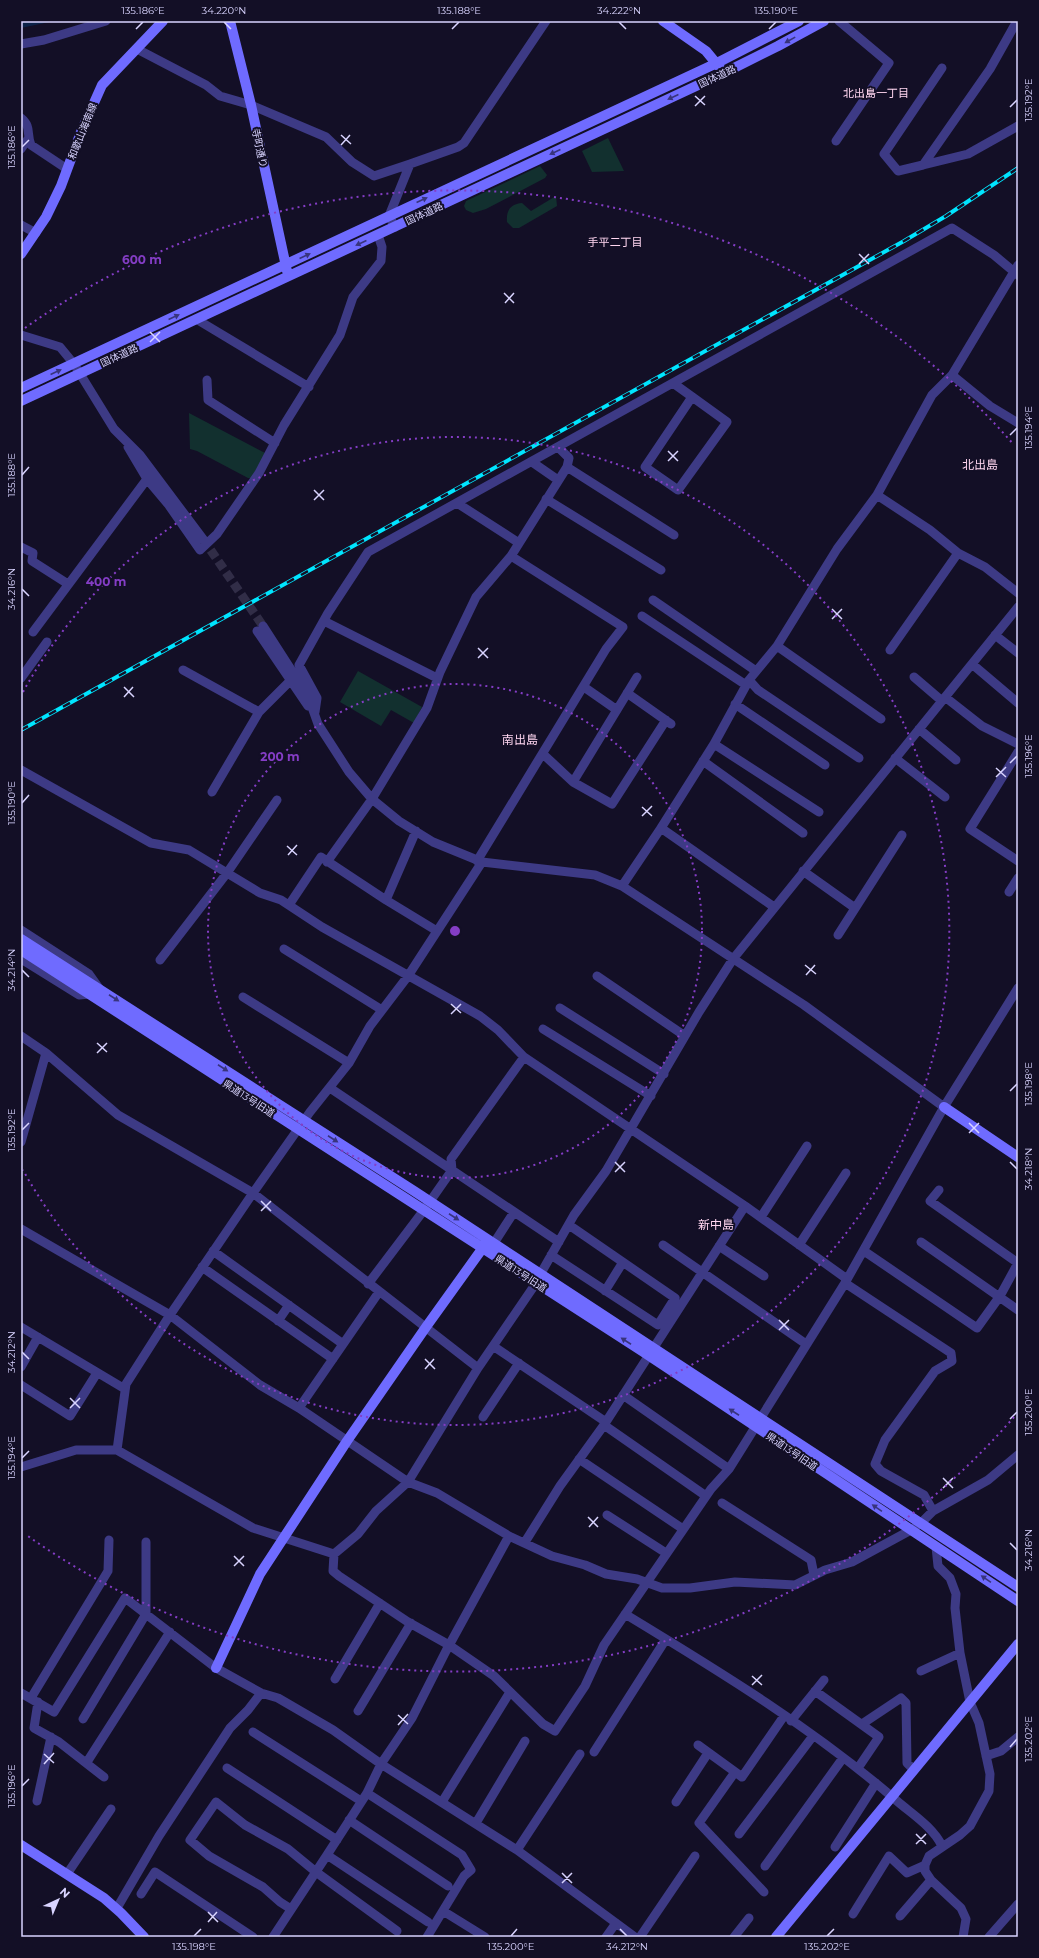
<svg xmlns="http://www.w3.org/2000/svg" width="1039" height="1958" viewBox="0 0 1039 1958" font-family="Montserrat,'Noto Sans JP',sans-serif">
	<rect width="100%" height="100%" fill="#130f26"/>
	<!-- green -->
	<path fill="#12302f" d="M608,138L624,171L592,172L582,151Z
		M540,166L547,175L545,178L486,209L473,213L466,210L464,206L466,201Z
		M556,196L557,206L519,228H513L507,222C506,211 510,204 522,203L531,211Z
		M189,413L265,453L252,478H248L197,451L190,449Z
		M358,671L422,707L414,723L391,710L381,726L340,702Z"/>
	<!-- water -->
	<path fill="#0c2248" d="M21,21H54L21,28Z"/>
	<g fill="none" stroke-linecap="round" stroke-linejoin="round">
		<!-- street-tunnel -->
		<path stroke="#312d47" stroke-width="9" stroke-dasharray="9 4.5" stroke-linecap="butt" d="M203,539L263,626"/>
		<!-- street -->
		<path stroke="#3d3a85" stroke-width="9" d="M1017,21L990,69L923,165L968,154L1018,126
			M21,44L44,40L106,21
			M137,49L206,85L220,96L251,105L326,137L352,162L374,176L410,164
			M21,118C32,127 26,134 31,145L67,169
			M836,141L889,63L839,21
			M21,149L28,139
			M923,165L898,171L884,154L942,68
			M21,225L36,233
			M395,227L389,216L410,164L458,147L464,143L546,21
			M196,319L309,387
			M21,335L60,347L74,364L114,429L140,455L203,539
			M952,375L990,406L1018,423
			M207,380L208,400L275,443
			M673,383L727,422L678,490L645,467L692,397
			M558,447L569,458L567,467L674,535
			M532,462L558,480
			M147,479L168,504L200,550L217,534L259,473L284,425L340,335L353,297L381,261L382,247L378,235
			M877,495L930,530L958,553L985,567L1018,593
			M546,499L661,570
			M457,503L519,543
			M21,547L33,553L32,561L68,584
			M653,600L756,671
			M642,616L746,685
			M324,621L437,678
			M263,626L308,696L318,724L349,772L372,799L399,821L433,842L482,862L595,875L622,886L804,1005L944,1107
			M257,631L308,706
			M33,632L147,479L128,447
			M995,635L1018,653
			M777,646L881,719
			M890,650L958,553
			M972,664L1018,703
			M183,670L259,712L290,681
			M914,677L942,701
			M21,678L47,642
			M749,680L758,690L859,758
			M584,687L617,710
			M627,693L671,724
			M945,697L982,726L1018,744
			M735,704L825,765
			M315,712L317,698L299,665L328,613L368,552L952,228L994,255L1018,275
			M919,729L956,760
			M714,744L819,812
			M1018,752L970,829L1018,861
			M543,754L573,782L612,804L666,720
			M895,758L945,797
			M703,761L803,833
			M21,770L151,843L189,850L260,893L281,900L322,927L480,1016L498,1030L524,1057L745,1206L847,1279
			M573,782L637,677
			M212,792L259,712
			M661,828L714,744L749,680L777,646L837,549L877,495L932,395L952,375L1018,265
			M416,831L386,900L437,931
			M477,861L606,649L623,627L511,556
			M327,862L372,799L427,708L440,672L476,597L511,556L567,467
			M803,871L855,908
			M622,886L661,828L774,907
			M1009,892L1018,878
			M289,905L321,857L386,900
			M21,930L89,974L99,988
			M838,935L902,835
			M284,949L382,1010
			M21,959L79,995L90,994
			M160,960L227,873L277,800
			M597,976L685,1036
			M243,997L349,1063
			M560,1008L664,1074
			M543,1029L651,1096
			M21,1036L46,1053L118,1115L253,1193L478,1368
			M330,1088L559,1242
			M21,1142L46,1053
			M939,1190L930,1201L1018,1263
			M761,1217L807,1146
			M21,1229L170,1315L260,1385L299,1408L408,1482L437,1493L509,1536L552,1556L585,1565L606,1574L637,1579L662,1588H690L735,1582L795,1585L825,1570L852,1562L911,1530L921,1523L933,1511L988,1480L1018,1455
			M921,1242L1018,1310
			M494,1243L514,1212
			M663,1245L806,1344
			M799,1245L846,1173
			M719,1246L764,1276
			M213,1251L343,1344
			M864,1251L977,1328L1000,1296L1018,1263
			M551,1255L658,1325L675,1298L569,1225
			M202,1267L333,1359
			M845,1283L951,1353L952,1361L935,1371L885,1440L875,1464L881,1471L924,1495L933,1511
			M368,1284L424,1210L452,1170L451,1159L524,1057
			M605,1291L623,1262
			M278,1321L289,1305
			M21,1327L125,1389
			M493,1346L606,1422
			M21,1367L38,1337
			M21,1385L70,1416L97,1373
			M623,1395L729,1469
			M299,1408L379,1292
			M483,1417L519,1363
			M604,1425L706,1496
			M117,1450L126,1384L170,1315L253,1193L310,1112L349,1063L370,1026L408,976L482,862
			M579,1459L683,1529
			M21,1467L76,1450H117L253,1528L334,1554L358,1534L376,1511L408,1482L478,1368L532,1289L574,1215L606,1171L699,1012L733,959L1018,607
			M722,1503L811,1560L814,1575
			M607,1515L666,1553
			M525,1542L560,1486L604,1425L745,1206
			M936,1547L938,1566L950,1578L956,1594L955,1608L960,1653L970,1702L979,1723L990,1774L989,1791L970,1826L960,1835L929,1856L925,1865V1871L931,1880L961,1908L966,1919L963,1937
			M334,1554L333,1571L339,1576L408,1622L449,1645L494,1676L543,1724L555,1731L585,1686L604,1645L711,1489L729,1469L845,1283L944,1107L1018,988
			M625,1614C719,1671 814,1729 897,1801C912,1814 933,1827 942,1846
			M921,1671L960,1653
			M335,1679L380,1603
			M815,1691L879,1737L858,1768
			M21,1693L54,1712L125,1598L216,1668L261,1693L278,1698L333,1730L381,1764L517,1850L635,1937
			M31,1698L108,1571L109,1540
			M38,1702L34,1728L59,1742L104,1777
			M358,1711L411,1623
			M83,1719L146,1614V1542
			M791,1721L824,1680
			M862,1724L901,1698L906,1703L907,1763L914,1770
			M253,1732L361,1801
			M698,1745L742,1777L784,1716
			M594,1752L666,1639
			M986,1756L1001,1751L1018,1737
			M87,1762L170,1632
			M227,1768L337,1840
			M735,1772L699,1823L764,1892
			M367,1793L462,1855L471,1870L464,1876L427,1937
			M37,1801L51,1737
			M442,1802L510,1692
			M676,1802L708,1753
			M349,1820L448,1886
			M476,1823L525,1741
			M739,1834L813,1736
			M835,1847L876,1783
			M517,1850L580,1754
			M327,1855L428,1922
			M765,1866L843,1758
			M67,1874L111,1809
			M141,1894L155,1872L253,1937
			M117,1908L159,1836L230,1728L248,1710L261,1693
			M291,1909L280,1902L263,1887L209,1856L190,1840L216,1802L245,1825L288,1849L316,1872L397,1931
			M443,1911L485,1937
			M853,1914L889,1856L907,1873L925,1865
			M900,1916L931,1880
			M273,1937L327,1855L367,1793L381,1764L412,1718L446,1651L509,1536
			M606,1937L616,1923
			M640,1937L695,1856
			M734,1937L749,1918
			M989,1937L1018,1904"/>
		<!-- secondary -->
		<path stroke="#6f6bff" stroke-width="10" d="M230,21L251,105L287,271
			M663,21L706,51L720,68
			M21,254L46,217L61,186L81,132L102,85L163,21
			M21,388L717,63L799,21
			M21,401L724,73L778,46L824,21
			M21,939L414,1191L1018,1587
			M21,950L642,1351L1018,1601
			M944,1107L1018,1157
			M216,1668L260,1574L347,1441L426,1327L487,1242
			M21,1845L104,1898L121,1913L144,1937
			M776,1937L1018,1644"/>
		<!-- rail casing -->
		<g stroke="#00e5ff" stroke-width="4">
			<path id="rail" d="M21,730L904,241L946,216L1018,168"/>
		</g>
		<!-- rail -->
		<use href="#rail" stroke="#130f26" stroke-width="2.5" stroke-dasharray="8" stroke-linecap="butt"/>
	</g>
	<!-- one-way arrows -->
	<defs><path id="oneway-solid" d="M-6-.8H1V-3.2L6.5 0L1 3.2V.8H-6Z"/></defs>
	<g fill="#38347d">
		<use href="#oneway-solid" transform="translate(790 40) rotate(151)"/>
		<use href="#oneway-solid" transform="translate(673 97) rotate(155)"/>
		<use href="#oneway-solid" transform="translate(555 152) rotate(155)"/>
		<use href="#oneway-solid" transform="translate(422 200) rotate(-25)"/>
		<use href="#oneway-solid" transform="translate(361 243) rotate(155)"/>
		<use href="#oneway-solid" transform="translate(305 256) rotate(-25)"/>
		<use href="#oneway-solid" transform="translate(174 317) rotate(-25)"/>
		<use href="#oneway-solid" transform="translate(56 372) rotate(-25)"/>
		<use href="#oneway-solid" transform="translate(114 998) rotate(33)"/>
		<use href="#oneway-solid" transform="translate(223 1068) rotate(33)"/>
		<use href="#oneway-solid" transform="translate(333 1139) rotate(33)"/>
		<use href="#oneway-solid" transform="translate(454 1217) rotate(33)"/>
		<use href="#oneway-solid" transform="translate(626 1341) rotate(-147)"/>
		<use href="#oneway-solid" transform="translate(734 1412) rotate(-147)"/>
		<use href="#oneway-solid" transform="translate(877 1508) rotate(-146)"/>
		<use href="#oneway-solid" transform="translate(986 1579) rotate(-146)"/>
	</g>
	<!-- ticks -->
	<path fill="none" stroke="#d9d4ff" stroke-width="1.5" d="M224,22L231,29M619,22L626,29M136,29L143,22M452,29L459,22M769,29L776,22M695,96L705,105M695,106L705,96M1010,107L1017,100M341,135L351,144M341,145L350,135M22,147L29,140M859,254L869,264M859,264L869,254M504,293L514,303M505,303L514,293M150,332L160,342M150,342L160,332M1010,435L1017,428M668,451L678,461M668,461L678,451M22,475L29,467M314,490L324,500M314,500L324,490M22,589L29,596M832,609L842,619M832,619L842,609M478,648L488,658M478,658L488,648M124,687L134,697M124,697L133,687M1010,763L1017,756M996,768L1006,777M996,777L1006,767M22,803L29,795M642,807L652,816M642,816L652,806M287,846L297,855M288,855L297,845M805,965L816,974M22,970L29,977M806,975L815,965M451,1004L461,1013M451,1014L461,1004M97,1043L107,1052M97,1053L107,1043M1010,1091L1017,1084M969,1123L979,1133M22,1130L29,1123M969,1133L979,1123M615,1162L625,1172M1010,1162L1017,1169M615,1172L625,1162M261,1201L271,1211M261,1211L271,1201M779,1320L789,1330M779,1330L789,1320M22,1352L29,1359M425,1359L435,1369M425,1369L434,1359M70,1398L80,1408M70,1408L80,1398M1010,1419L1017,1412M22,1458L29,1451M943,1478L953,1488M943,1488L953,1478M588,1517L598,1527M589,1527L598,1517M1010,1543L1017,1550M234,1556L244,1566M234,1566L244,1556M752,1676L762,1685M752,1685L762,1675M398,1715L408,1724M398,1725L408,1714M1010,1747L1017,1739M44,1754L54,1763M44,1764L54,1753M22,1786L29,1779M916,1834L926,1844M916,1844L926,1834M562,1873L572,1883M562,1883L572,1873M208,1912L218,1922M208,1922L217,1912M620,1929L627,1936M194,1936L201,1929M511,1936L517,1929M827,1936L834,1929"/>
	<!-- distance rings -->
	<g fill="none" stroke="#843dc5" stroke-width="2" stroke-dasharray="2 4">
		<circle cx="455" cy="931" r="247"/>
		<path d="M23 692A494 494 0 1 1 23 1170"/>
		<path d="M1014 1417A741 741 0 0 1 25 1534M25 328A741 741 0 0 1 1014 445"/>
	</g>
	<g text-anchor="middle" stroke-width="4" stroke-linejoin="round" paint-order="stroke">
		<!-- street labels -->
		<g font-size="10" fill="#d9d4ff" stroke="#130f26">
			<text transform="translate(717 76) rotate(-25)" y="4">国体道路</text>
			<text transform="translate(82 131) rotate(-68)" y="4">和歌山海南線</text>
			<text transform="translate(260 148) rotate(78)" y="4">寺町通り</text>
			<text transform="translate(424 213) rotate(-25)" y="4">国体道路</text>
			<text transform="translate(119 355) rotate(-25)" y="4">国体道路</text>
			<text transform="translate(249 1098) rotate(33)" y="4">県道13号旧道</text>
			<text transform="translate(521 1273) rotate(33)" y="4">県道13号旧道</text>
			<text transform="translate(792 1451) rotate(34)" y="4">県道13号旧道</text>
		</g>
		<!-- neighbourhood labels -->
		<g font-size="11" fill="#ffd6f0" stroke="#130f26">
			<text x="876" y="97">北出島一丁目</text>
			<text x="615" y="246">手平二丁目</text>
		</g>
		<!-- quarter labels -->
		<g font-size="12" fill="#ffd6f0" stroke="#130f26">
			<text x="980" y="469">北出島</text>
			<text x="520" y="744">南出島</text>
			<text x="716" y="1229">新中島</text>
		</g>
	</g>
	<circle cx="455" cy="931" r="6" fill="#843dc5" stroke="#130f26" stroke-width="2"/>
	<g font-size="12" text-anchor="middle" font-weight="bold" fill="#843dc5" stroke="#130f26" stroke-width="4" stroke-linejoin="round" paint-order="stroke">
		<text x="142" y="264">600 m</text>
		<text x="106" y="586">400 m</text>
		<text x="280" y="761">200 m</text>
	</g>
	<!-- border -->
	<rect width="1039" height="1958" fill="none" stroke="#130f26" stroke-width="44"/>
	<!-- north arrow -->
	<g transform="translate(58 1900) rotate(44)" stroke="#130f26" stroke-width="3" paint-order="stroke">
	<path d="M0-3L7 15L0 10L-7 15Z" fill="#d9d4ff"/>
	<text y="-6" font-size="11" font-weight="bold" text-anchor="middle" fill="#d9d4ff">N</text>
	</g>
	<rect x="22" y="22" width="995" height="1914" fill="none" stroke="#d9d4ff" stroke-width="1.5"/>
	<g font-size="10" text-anchor="middle" fill="#d9d4ff">
		<text x="143" y="14">135.186°E</text>
		<text x="224" y="14">34.220°N</text>
		<text x="459" y="14">135.188°E</text>
		<text x="619" y="14">34.222°N</text>
		<text x="776" y="14">135.190°E</text>
		<text transform="translate(1028 100) rotate(-90)" y="4">135.192°E</text>
		<text transform="translate(11 147) rotate(-90)" y="4">135.186°E</text>
		<text transform="translate(1028 428) rotate(-90)" y="4">135.194°E</text>
		<text transform="translate(11 475) rotate(-90)" y="4">135.188°E</text>
		<text transform="translate(11 589) rotate(-90)" y="4">34.216°N</text>
		<text transform="translate(1028 756) rotate(-90)" y="4">135.196°E</text>
		<text transform="translate(11 803) rotate(-90)" y="4">135.190°E</text>
		<text transform="translate(11 970) rotate(-90)" y="4">34.214°N</text>
		<text transform="translate(1028 1084) rotate(-90)" y="4">135.198°E</text>
		<text transform="translate(11 1130) rotate(-90)" y="4">135.192°E</text>
		<text transform="translate(1028 1169) rotate(-90)" y="4">34.218°N</text>
		<text transform="translate(11 1352) rotate(-90)" y="4">34.212°N</text>
		<text transform="translate(1028 1412) rotate(-90)" y="4">135.200°E</text>
		<text transform="translate(11 1458) rotate(-90)" y="4">135.194°E</text>
		<text transform="translate(1028 1550) rotate(-90)" y="4">34.216°N</text>
		<text transform="translate(1028 1739) rotate(-90)" y="4">135.202°E</text>
		<text transform="translate(11 1786) rotate(-90)" y="4">135.196°E</text>
		<text x="194" y="1950">135.198°E</text>
		<text x="511" y="1950">135.200°E</text>
		<text x="627" y="1950">34.212°N</text>
		<text x="827" y="1950">135.202°E</text>
	</g>
</svg>
